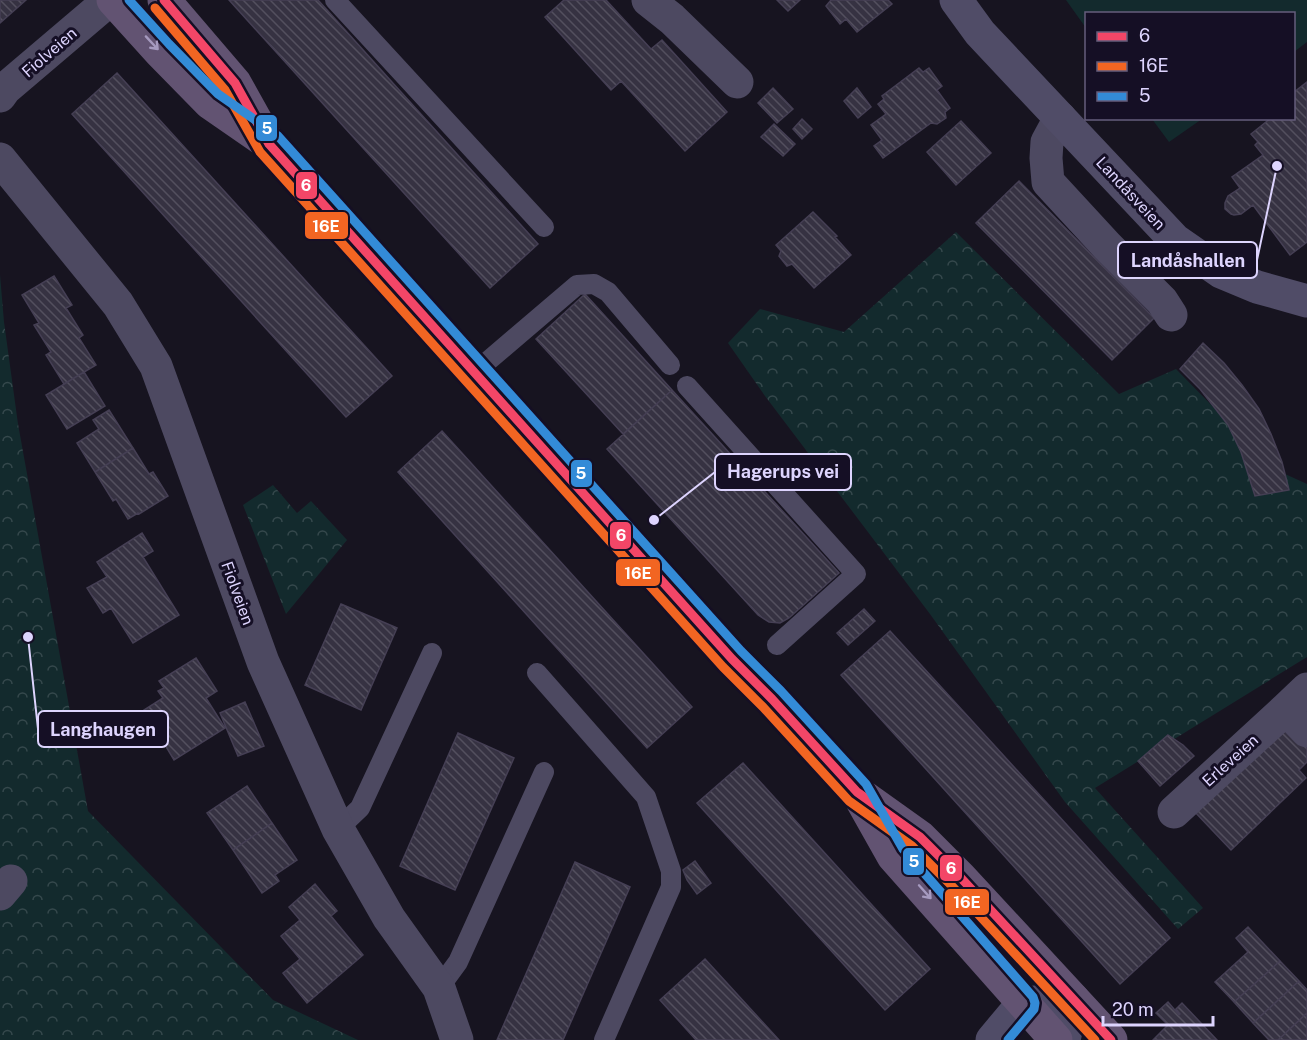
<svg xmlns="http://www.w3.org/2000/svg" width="1307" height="1040" viewBox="0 0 1307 1040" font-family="'Public Sans',sans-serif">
	<defs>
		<pattern id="park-crowns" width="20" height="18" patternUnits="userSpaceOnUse" patternTransform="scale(1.5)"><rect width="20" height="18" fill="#132a2d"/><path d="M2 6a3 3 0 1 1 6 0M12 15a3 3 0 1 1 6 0" fill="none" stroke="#35484c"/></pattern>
		<pattern id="building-back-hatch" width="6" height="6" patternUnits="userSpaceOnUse" patternTransform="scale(1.5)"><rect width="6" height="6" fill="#363242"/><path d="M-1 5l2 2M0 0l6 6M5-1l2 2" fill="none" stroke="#534f5e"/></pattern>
	</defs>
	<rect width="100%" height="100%" fill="#171420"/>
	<!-- park -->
	<path fill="url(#park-crowns)" d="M956,232L1119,394L1176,369L1274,469L1307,484V657L1095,788L1203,908L1178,929L1065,802L930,614L765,396L728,343L760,309L844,332Z
		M0,275L4,322L18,424L88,811L273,1000L358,1040H0Z
		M273,485L297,513L311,501L347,540L286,614L243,505Z"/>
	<!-- pitch -->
	<path fill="#132a2d" d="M1066,0H1307V42L1294,52V14H1086V28Z
		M1152,119H1202L1169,142Z"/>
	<!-- building -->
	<path fill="url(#building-back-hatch)" stroke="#453f54" stroke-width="1.5" d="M0,0H26L0,23Z
		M229,0H318L538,244L490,288Z
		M564,0H606L651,49L662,40L727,112L685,151L621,81L611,90L545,17Z
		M777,0H800L788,11Z
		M831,0H888L892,4L857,32L846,19L840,24L826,6Z
		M919,68L923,72L929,68L942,86L937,90L950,108L945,112L946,118L937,124L931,123L883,158L874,146L882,140L871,125L886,114L878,104L884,99L882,96Z
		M117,73L392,376L346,417L72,114Z
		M1307,82V242L1290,255L1253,205L1241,214L1234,215L1231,214L1225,209V203L1228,196L1240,188L1232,177L1263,155L1255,145L1258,142L1251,134L1271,118H1294V92Z
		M773,88L793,109L777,123L758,103Z
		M857,88L871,107L858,118L844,101Z
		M802,119L812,129L802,139L793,129Z
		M961,121L991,153L956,185L927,152Z
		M774,124L795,144L783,156L761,137Z
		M1019,181L1154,318L1112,360L976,223Z
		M813,212L837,236L835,237L851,255L814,288L792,264L787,266L779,256L781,251L776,245Z
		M54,276L72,305L66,308L83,335L79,338L96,365L64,384L46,355L51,352L34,325L39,323L22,295Z
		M585,294L672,390L623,434L536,339Z
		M1203,343L1224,363L1242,385L1259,409L1271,434L1282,462L1289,490L1255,496L1241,452L1228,425L1200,389L1180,369Z
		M84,372L105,406L67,429L46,395Z
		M672,390L839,573L789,618L780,623L769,622L758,615L607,449Z
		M109,410L133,448L95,472L77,443L99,429L93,420Z
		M442,431L692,707L647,748L398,472Z
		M133,448L149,474L153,472L168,496L139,514L138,513L128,519L116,499L113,501L95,472Z
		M142,533L153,551L143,557L179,615L133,643L111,608L103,613L87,588L107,577L97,562Z
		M341,604L397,628L361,710L305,685Z
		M864,609L875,621L848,645L837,633Z
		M890,631L1170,938L1120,984L841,675Z
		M196,658L217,691L206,698L225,728L174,760L144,710L163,698L158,691L164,688L159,681Z
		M245,702L264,746L238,756L220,713Z
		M1292,725L1307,741V762L1299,770L1306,778L1231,850L1194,811Z
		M458,733L514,758L455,890L400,866Z
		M1168,735L1183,745L1194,756L1160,786L1138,761Z
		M743,763L930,969L885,1010L697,803Z
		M247,786L272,823L233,850L207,813Z
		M272,823L297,860L275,875L279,881L262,893L233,850Z
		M695,861L711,883L697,894L687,880L683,870Z
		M575,862L630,887L563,1040H497Z
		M315,884L337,911L331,916L363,955L307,1003L283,973L300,959L281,936L300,920L289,907Z
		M1248,927L1280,961L1234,1002L1215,982L1248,952L1236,938Z
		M705,959L779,1040H696L660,1000Z
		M1280,961L1299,981L1253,1023L1234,1002Z
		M1299,981L1307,990V1013L1278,1040H1269L1253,1023Z
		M1168,1002L1179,1015L1180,1014L1176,1009L1182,1003L1217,1040H1153L1168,1025L1156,1013Z
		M1307,1013V1040H1278Z"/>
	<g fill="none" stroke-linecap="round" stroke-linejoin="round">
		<!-- lane -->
		<path stroke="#4d4961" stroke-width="20" d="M335,0L544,227
			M475,372L577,285L594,284L608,292L670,365
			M687,386L856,574L777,645
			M537,673L646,797L671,871V887L604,1040
			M338,829L360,808L432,653
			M439,988L458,962L544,772"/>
		<!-- street -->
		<path stroke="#4d4961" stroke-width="33" d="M648,0L672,19L737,82
			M0,96L5,89L99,9
			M1060,118L1047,142L1046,158L1048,182L1107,246L1162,301L1171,315
			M0,159L118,304L156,366L263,662L338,829L389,918L439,988L457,1040
			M1307,689L1286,709L1307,731
			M1174,812L1286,709
			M0,894L11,881"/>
		<!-- secondary -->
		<path stroke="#504c67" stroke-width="33" d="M956,0L980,33L1175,240L1221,272L1257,287L1307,301
			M992,1040L1023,1003L1073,999L1064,1040"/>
		<!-- primary -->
		<path stroke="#625372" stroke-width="33" d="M113,0L160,52L210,103L262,139
			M164,0L235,83L269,144L732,659L772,699L857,792L920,837L961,878L1111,1040
			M862,801L893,856L1056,1040"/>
		<!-- bus-1 casing -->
		<g stroke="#150f25" stroke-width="14">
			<path id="bus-1" d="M164,0L235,83L269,144L732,659L772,699L857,792L920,837L961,878L1111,1040"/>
		</g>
		<!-- bus-2 casing -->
		<g stroke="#150f25" stroke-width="14">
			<path id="bus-2" d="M155,8L225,90L260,152L723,667L763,707L849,801L912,846L952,886L1095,1040"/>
		</g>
		<!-- bus-3 casing -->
		<g stroke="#150f25" stroke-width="14">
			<path id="bus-3" d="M129,0L169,44L218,94L278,136L741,651L781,691L866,784L903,849L1033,997L1035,1003L1034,1009L1008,1040"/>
		</g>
		<!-- bus-1 -->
		<use href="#bus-1" stroke="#f34667" stroke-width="9"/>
		<!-- bus-2 -->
		<use href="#bus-2" stroke="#f26522" stroke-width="9"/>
		<!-- bus-3 -->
		<use href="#bus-3" stroke="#338bd7" stroke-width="9"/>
	</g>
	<!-- one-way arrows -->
	<defs><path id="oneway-shaft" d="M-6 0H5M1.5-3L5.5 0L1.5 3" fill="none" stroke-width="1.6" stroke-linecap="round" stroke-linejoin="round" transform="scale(1.5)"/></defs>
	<g stroke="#a69abf">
		<use href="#oneway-shaft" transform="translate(152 43) rotate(47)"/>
		<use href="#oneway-shaft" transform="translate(925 892) rotate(48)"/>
	</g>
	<g text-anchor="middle" stroke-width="6" stroke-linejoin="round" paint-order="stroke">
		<!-- street labels -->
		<g font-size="16" fill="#ddd4fe" stroke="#150f25">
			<text transform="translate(49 52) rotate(-41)" y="6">Fiolveien</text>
			<text transform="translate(1131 193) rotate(47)" y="6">Landåsveien</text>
			<text transform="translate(238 593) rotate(70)" y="6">Fiolveien</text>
			<text transform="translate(1230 760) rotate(-42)" y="6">Erleveien</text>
		</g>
	</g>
	<!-- callouts -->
	<path fill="none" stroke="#ddd4fe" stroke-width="2" d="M1277 166L1257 260M654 520L715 472M28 637L38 729"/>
	<g fill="#ddd4fe" stroke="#150f25" stroke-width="2">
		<circle cx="1277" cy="166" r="6"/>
		<circle cx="654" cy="520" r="6"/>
		<circle cx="28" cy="637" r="6"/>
	</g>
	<g fill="#150f25" stroke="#ddd4fe" stroke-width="2">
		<rect x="1118" y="242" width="139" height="36" rx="6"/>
		<rect x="715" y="454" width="136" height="36" rx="6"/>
		<rect x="38" y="711" width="130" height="36" rx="6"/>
	</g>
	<g font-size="18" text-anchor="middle" font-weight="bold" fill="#ddd4fe">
		<text x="1188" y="267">Landåshallen</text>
		<text x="783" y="478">Hagerups vei</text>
		<text x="103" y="736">Langhaugen</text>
	</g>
	<g stroke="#150f25" stroke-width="2">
		<rect x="255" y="114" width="23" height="28" rx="6" fill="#338bd7"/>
		<rect x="295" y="171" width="23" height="29" rx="6" fill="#f34667"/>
		<rect x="304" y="211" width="45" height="29" rx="6" fill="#f26522"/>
		<rect x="570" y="459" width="23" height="29" rx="6" fill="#338bd7"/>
		<rect x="609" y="521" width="23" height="29" rx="6" fill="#f34667"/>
		<rect x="615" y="558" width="46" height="29" rx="6" fill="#f26522"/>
		<rect x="902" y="847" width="23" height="29" rx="6" fill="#338bd7"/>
		<rect x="939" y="854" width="24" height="28" rx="6" fill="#f34667"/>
		<rect x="944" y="888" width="46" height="28" rx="6" fill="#f26522"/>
	</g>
	<g font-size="16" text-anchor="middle" font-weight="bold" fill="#fff">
		<text x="267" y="134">5</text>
		<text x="306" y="191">6</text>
		<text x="326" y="232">16E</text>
		<text x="581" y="479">5</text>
		<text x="621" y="541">6</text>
		<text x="638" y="579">16E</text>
		<text x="914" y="867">5</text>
		<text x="951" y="874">6</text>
		<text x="967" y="908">16E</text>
	</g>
	<!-- legend -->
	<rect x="1085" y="12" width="210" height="108" fill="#150f25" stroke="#655e7c" stroke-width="1.5"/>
	<rect x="1097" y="32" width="30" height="9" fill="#f34667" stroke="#655e7c" stroke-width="1.5"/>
	<text x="1139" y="42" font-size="18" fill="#ddd4fe">6</text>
	<rect x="1097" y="62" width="30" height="9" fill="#f26522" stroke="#655e7c" stroke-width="1.5"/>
	<text x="1139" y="72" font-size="18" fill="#ddd4fe">16E</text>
	<rect x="1097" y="92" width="30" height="9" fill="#338bd7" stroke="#655e7c" stroke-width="1.5"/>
	<text x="1139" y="102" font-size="18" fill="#ddd4fe">5</text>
	<!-- scale -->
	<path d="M1103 1016v9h110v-9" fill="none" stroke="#ddd4fe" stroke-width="3"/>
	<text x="1112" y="1016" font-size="18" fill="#ddd4fe" stroke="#150f25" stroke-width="4.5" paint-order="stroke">20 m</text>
</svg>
